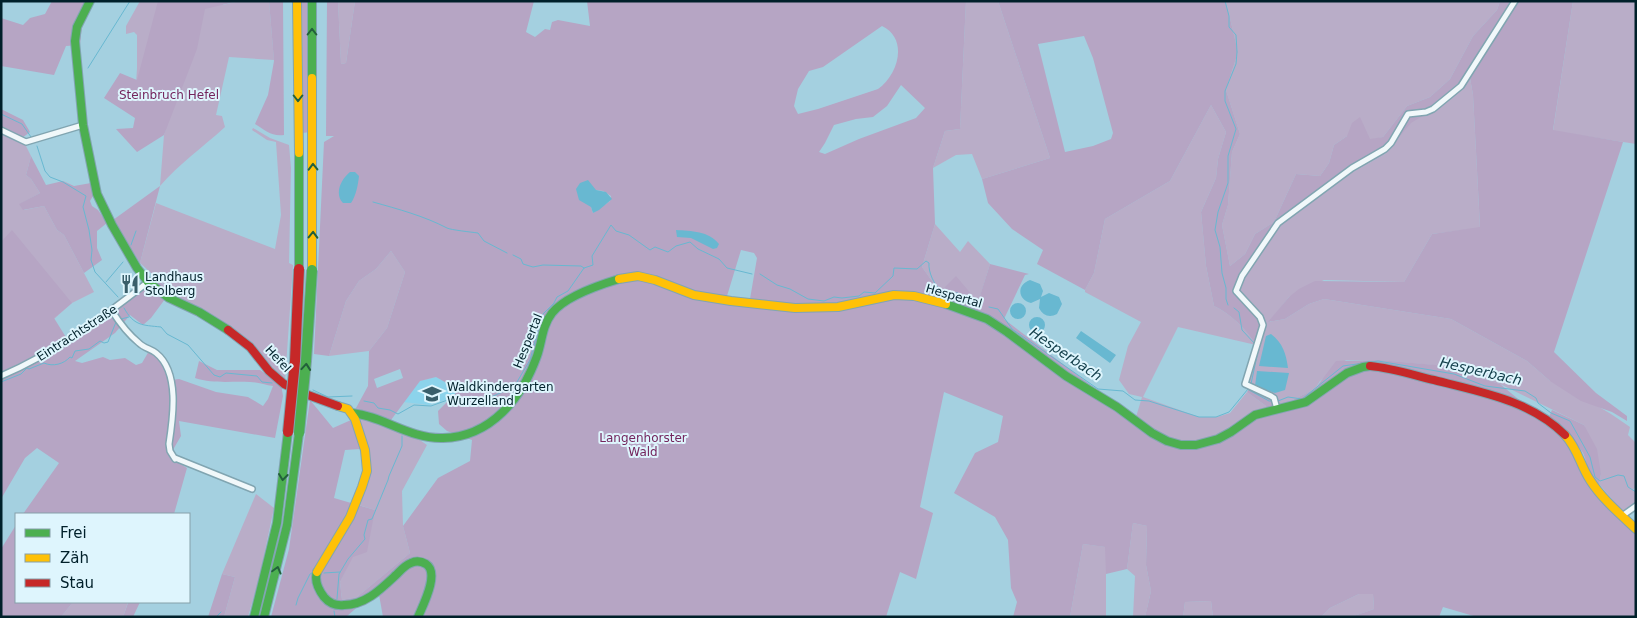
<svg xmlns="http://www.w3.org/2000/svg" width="1637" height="618" viewBox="0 0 1637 618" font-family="'DejaVu Sans',sans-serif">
	<rect width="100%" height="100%" fill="#a4d0e0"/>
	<!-- built -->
	<path fill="#8cd3eb" d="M436,377L459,390L451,398L429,405L403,402L420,381Z"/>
	<!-- green -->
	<path fill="#b9adc8" d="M140,1H221L223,5L239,1H269L274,60L229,57L216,115L222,116L225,127C203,147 179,164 160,186L164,135L166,129L135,101L137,68V35L134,32L126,34V26Z
		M338,1H355L346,63L341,64Z
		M966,1H998L1050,158L982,179L972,154L956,155L933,168L945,131L960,129Z
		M1226,1H1500L1497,10L1473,36L1450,79L1430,97L1407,106L1383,137L1370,140L1347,136L1334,145L1329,163L1320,176L1296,174L1274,222L1255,234L1245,254L1230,266L1222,225L1228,205L1232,152L1240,134L1226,90L1238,52Z
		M1573,1H1636V144L1553,131Z
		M1470,78L1473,95L1480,228L1432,234L1404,282L1324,280L1289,297L1269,322L1285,319L1309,304L1324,299L1451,319L1527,361L1550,381L1552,379L1611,414L1630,427L1628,435L1636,443V486L1633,490L1636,492V504L1622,511L1599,484L1601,474L1584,425L1500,384L1433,365L1379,360H1346L1320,381L1315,389L1278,407L1245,384L1263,325L1238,294L1243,281L1260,250L1281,225L1338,180L1384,155L1411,122L1452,98Z
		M1211,105L1226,132L1218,159L1216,178L1201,212L1206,266L1214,306C1231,314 1246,329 1256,345L1178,327L1143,397L1199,417H1217L1230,413L1247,392L1266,406V410C1250,419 1203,449 1186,446C1171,443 1148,426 1136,417L1142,397L1129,394L1119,380L1128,346L1141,322L1085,292V290L1094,273L1105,219L1170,181Z
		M253,128L270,138L289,145L291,168L289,263L293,265L285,381L250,347L167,296L171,291L140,263L156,203L275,249L281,215L276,142L267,140L252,130Z
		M1,130L22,138L31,156L26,175L31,179L40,193L20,204L24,210L44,206L57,230L64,235L94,292L72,303L1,366Z
		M935,224L960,252L968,241L990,264L978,303L940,292L922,267Z
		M391,251L405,272L387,328L369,351L329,356L346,301L359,281L376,269Z
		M356,408L391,420L427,445L402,491L403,526L410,553L357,597L342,600L340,582L375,510L352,503L364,473L360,449L351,420Z
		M256,494L274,508L259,579L248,617H224L235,577L222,574Z
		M1133,523L1147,526L1146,565L1151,591L1145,617H1133L1135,576L1127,569Z
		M1083,544L1106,547V617H1070Z
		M1359,594H1373L1374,609L1351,617H1321L1330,608Z
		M1211,601L1213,617H1183L1185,602Z
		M73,602H128L123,617H61Z"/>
	<!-- forest -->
	<path fill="#b6a5c4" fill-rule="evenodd" d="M52,1H94L82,26L80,45L66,46L54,75L1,66V18L23,25L30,18L45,14Z
		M158,1H239L205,9L197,49L164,135L137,152L116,129L133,128L135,118L104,98L120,73L137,80Z
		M269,1H283L284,135C272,137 265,130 255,124L268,95L274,61Z
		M302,1H307L309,132L303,133Z
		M327,1H338L341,64L346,63L355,1H534L526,32L535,37L545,29L550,30L552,22L558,20L590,26L587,1H966L960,129L945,131L933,168L935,224L922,267L940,292L956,276L978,302L990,264L1029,274L1025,275L1004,319L1155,434L1187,447L1216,440L1266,410V406L1247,392L1250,387L1271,396L1278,407L1315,389L1336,361L1379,360L1436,365L1500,384L1562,435L1573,447L1594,492L1636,533V617H1477L1443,607L1439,617H1351L1374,609L1373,594H1359L1330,608L1321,617H1213L1211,601L1185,602L1183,617H1145L1151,591L1146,565L1147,526L1133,523L1127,569L1106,574L1105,547L1083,544L1070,617H1013L1017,602L1011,588L1008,540L995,517L954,493L975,453L998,442L1003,416L944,392L920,507L933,513L916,579L900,572L886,617H383L378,589L346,617H271L289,549L310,400L333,428L351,420L360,449L345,450L334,498L375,510L367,552L353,557L340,582L342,600L357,597L410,553L403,526L438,478L470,461L472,440L447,431L439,424L438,411L459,390L436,377L420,381L391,420L356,408L368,386L369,351L387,328L405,272L391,251L376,269L359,281L346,301L329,356L314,354L324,142L334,136H326ZM882,26C909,39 898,75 878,89L818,109L798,114L794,106L798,89L809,71L823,67ZM901,85L925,108L916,118L859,139L825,154L819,152L825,143L834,125L856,119L873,117L887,106ZM596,190L603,191L611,196L610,201L593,213L591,207ZM741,250L754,253L757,258L750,299L727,296ZM400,369L403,378L377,388L374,379Z
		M998,1H1226L1238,52L1226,90L1240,134L1232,152L1228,205L1222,225L1230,266L1245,254L1255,234L1274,222L1296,174L1320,176L1329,163L1334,145L1347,136L1352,123L1360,117L1370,139L1383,137L1407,106L1430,97L1450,79L1473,36L1497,10L1500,1H1573L1553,130L1623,142L1554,352L1596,393L1627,416V421L1612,412L1581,401L1550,381L1527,361L1451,319L1324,299L1309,304L1285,319L1268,322L1289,297L1299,289L1315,281L1404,282L1432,234L1480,227L1473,95L1470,78L1452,98L1411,123L1384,155L1338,180L1281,225L1260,250L1243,281L1238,294L1262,321L1256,345C1246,329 1231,314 1214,306L1206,266L1201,212L1216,178L1218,159L1226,132L1211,105L1170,181L1105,219L1094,273L1085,290L1037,264L1043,250L1012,229L988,203L982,179L1050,158ZM1084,36L1093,58L1113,133L1111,139L1093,146L1065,152L1038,44Z
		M1,109L23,120L30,132L22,138L1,130Z
		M31,156L46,185L63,181L74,186L91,183L93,196L90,201L92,206L98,210L107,223L97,231V248L102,260L84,273L64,235L57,230L44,206L23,210L19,204L40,193L31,179L26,175Z
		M160,186L140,263L113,220Z
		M12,230L72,303L54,318L69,342L114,311L154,277L171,291L151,318L143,325L130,315L115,333L75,361L82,363L103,357L110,360L125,358L136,365L142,363L149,351L160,359L171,380L179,379L216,392L248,397L263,406L268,399L273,386C265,385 257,382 250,382C230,381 214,384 195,378L199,361L217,370H260L281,384L283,396L275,438L179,421L181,436L174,448L171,458L187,468L174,514H23L59,463L37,448L25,458L1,499V242Z
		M1552,410L1584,425L1597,449L1601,474L1599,484C1587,478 1588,463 1583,453C1575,439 1560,428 1549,417Z
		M16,525V602H73L61,617H1V549Z
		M222,574L235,577L224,617H208Z
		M126,602H140L133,617H123L128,603Z"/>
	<!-- water -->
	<path fill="#68b8d1" d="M350,172H355L359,176C358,185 356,196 351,203H343C334,194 341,179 350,172Z
		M588,180L596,190L606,192L612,199L599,210L593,213L591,207L579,200L576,189L580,183Z
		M676,230C691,231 709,231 719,244L717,248L713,249L691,238L677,237Z
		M1030,280L1040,284L1043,291L1041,297L1049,293L1059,297L1062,304L1057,314C1050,318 1043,316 1039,308L1040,299L1031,303C1018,300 1016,285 1030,280Z
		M1010 311a8 8 0 1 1 16 0a8 8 0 1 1-16 0Z
		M1029 325a8 8 0 1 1 16 0a8 8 0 1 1-16 0Z
		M1081,331L1116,355L1110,363L1076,338Z
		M1271,334C1283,343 1286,354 1288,368L1259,366L1266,336Z
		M1257,371L1289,373L1285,390L1275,393L1255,386Z"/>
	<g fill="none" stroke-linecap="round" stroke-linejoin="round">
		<!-- stream -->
		<path stroke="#68b8d1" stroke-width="1" d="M1225,1L1229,16V27L1236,35L1237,52L1236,64L1225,91V101L1236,129L1228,156V183L1218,212L1215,230L1220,247L1222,273L1226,288V299L1228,305
			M88,68L130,1
			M1,114L22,124L31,137
			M37,146L45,171L50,177L63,182L86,196L83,207L89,230L92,250L91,260L95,272L118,297
			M373,202C398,209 424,216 447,228C451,230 471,232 478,233L484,241L507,253
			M131,245L136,231
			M513,255L521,259L523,264L533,267L543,265L581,266L584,268
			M760,274L777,285L790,289L808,299L824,301L834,297L842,298L859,296L864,292L875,293L893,276L894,268L917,269L926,261L929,263C928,271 934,286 942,291C947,294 952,293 958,293L966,302L972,301L981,304
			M106,282L123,262
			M989,307L998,309L1012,329L1098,389L1123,391L1135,400L1149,401L1199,417H1216L1229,412L1248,389
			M124,308C134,326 142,325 161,327L167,334L188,345L214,375L220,377L226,373L257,376L262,382L272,383
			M1234,308L1239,312L1242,330L1255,344
			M121,319L129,317
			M1,382L21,374L27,368L29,369L44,363C53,367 64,364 70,357L72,358L75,351L89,349L100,341L104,343L108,342L116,322
			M1251,384L1258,351
			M313,390L328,397L352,396
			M1249,390L1269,401H1272
			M364,401L374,403L378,408L390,410L398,414L414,405L431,406L453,398L475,401L491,397L514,387L530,360L542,315L554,303L557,297L568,291L584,268L593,265L592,256L611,225L616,231L629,235L650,250L655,247L668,252L676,246L690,242L698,249L719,259L727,268L752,274
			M1278,401L1288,397L1302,399L1343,366L1378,361L1454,374L1485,386L1525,391L1536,398L1538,403L1551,413L1570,421L1590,457L1595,477L1600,481L1618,475L1624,476L1628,487L1636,492
			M324,573L340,572
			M337,599L339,574L348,559L365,539L364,535L368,520L372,519L388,480L389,476L402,446V436
			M296,605L298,598L310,574L312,573
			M334,611L335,617
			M216,617L221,612"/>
		<!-- street casing -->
		<g stroke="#81a5b1" stroke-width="8">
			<path id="street" d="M1,130L26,142L83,125
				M112,311C119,322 128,334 139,343C144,348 151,349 156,353C180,372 173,418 169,444L170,451L175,459
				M1,376C55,353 102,318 148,282
				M1277,409L1274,398L1271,396L1245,384L1263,325L1260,317L1236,291L1242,276L1278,223L1352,168L1385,149L1391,143L1408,114L1426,112L1433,109L1461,86L1515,1
				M175,458L252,489
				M1622,516L1636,506"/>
		</g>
		<!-- fast casing -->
		<g stroke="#81a5b1" stroke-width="10">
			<path id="fast" d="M90,1L77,27L75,41L83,125L97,194L112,225L137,268L148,282L169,298L199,312L228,330
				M312,1V78
				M299,269V153
				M946,304L987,319L1007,332L1066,376L1117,407L1152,433L1167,441L1181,445H1196L1218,439L1231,432L1255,415L1306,402L1347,373L1363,367L1370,366
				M352,413C383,416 409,439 443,438C491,437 522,398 537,356C542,342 542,326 552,313C565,297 599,285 619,279
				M317,572C314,581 318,589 324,597C329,603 336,606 344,605C365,605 381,589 396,575C400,571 405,565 411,563C415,561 421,561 426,564C440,573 423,605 418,617
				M254,617L277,523L288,432
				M264,617L287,525L299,433"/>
		</g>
		<!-- slow casing -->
		<g stroke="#81a5b1" stroke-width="10">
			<path id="slow" d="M297,1L299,153
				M312,270V78
				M619,279L638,276L655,280L694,295L731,301L795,308L838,307L894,295L914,296L946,304
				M1565,435C1578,449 1580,465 1590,480C1602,499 1620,514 1636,529
				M317,572L350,517L362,487L367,471L365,450L355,419L348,409L338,406"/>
		</g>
		<!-- jam casing -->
		<g stroke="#81a5b1" stroke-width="10">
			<path id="jam" d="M228,330L250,347L269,371L284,384L308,395L338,406
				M1370,366C1392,368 1413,375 1434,380C1480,392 1530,400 1565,435"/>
		</g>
		<!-- street -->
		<use href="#street" stroke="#f1f8fa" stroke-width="5"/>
		<!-- fast -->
		<use href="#fast" stroke="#4caf50" stroke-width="8"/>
		<!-- slow -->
		<use href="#slow" stroke="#ffc107" stroke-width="8"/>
		<!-- jam -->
		<use href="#jam" stroke="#c62828" stroke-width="8"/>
		<!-- fast-bridge casing -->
		<g stroke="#81a5b1" stroke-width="12" stroke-linecap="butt">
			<path id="fast-bridge" d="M299,433L306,361L312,270"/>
		</g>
		<!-- jam-bridge casing -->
		<g stroke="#81a5b1" stroke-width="12" stroke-linecap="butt">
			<path id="jam-bridge" d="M288,432L295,361L299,269"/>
		</g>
		<!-- fast-bridge -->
		<use href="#fast-bridge" stroke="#4caf50" stroke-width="10"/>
		<!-- jam-bridge -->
		<use href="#jam-bridge" stroke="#c62828" stroke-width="10"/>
	</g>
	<!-- one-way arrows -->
	<defs><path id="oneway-chevron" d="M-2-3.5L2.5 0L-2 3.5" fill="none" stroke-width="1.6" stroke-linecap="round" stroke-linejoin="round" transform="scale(1.25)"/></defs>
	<g stroke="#22603b">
		<use href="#oneway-chevron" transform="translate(312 32) rotate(-90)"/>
		<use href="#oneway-chevron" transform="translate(298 98) rotate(90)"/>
		<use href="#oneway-chevron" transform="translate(313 167) rotate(-91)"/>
		<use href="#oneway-chevron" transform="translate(313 235) rotate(-89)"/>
		<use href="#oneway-chevron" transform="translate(306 367) rotate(-85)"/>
		<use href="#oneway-chevron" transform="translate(283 477) rotate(97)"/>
		<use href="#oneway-chevron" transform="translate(277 570) rotate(-75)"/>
	</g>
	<!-- icons -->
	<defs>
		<g id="restaurant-bare" transform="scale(1.5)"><path d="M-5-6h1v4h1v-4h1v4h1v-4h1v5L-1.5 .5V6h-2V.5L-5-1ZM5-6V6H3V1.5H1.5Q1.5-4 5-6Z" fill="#395e6a" stroke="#def5fd" stroke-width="2.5" paint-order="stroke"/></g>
		<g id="school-bare" transform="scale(1.5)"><path d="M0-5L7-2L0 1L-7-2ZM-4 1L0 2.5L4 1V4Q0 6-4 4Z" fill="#395e6a" stroke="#def5fd" stroke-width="2.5" paint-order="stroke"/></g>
	</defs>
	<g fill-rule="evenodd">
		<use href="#restaurant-bare" x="130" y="284"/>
		<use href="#school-bare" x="432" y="394"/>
	</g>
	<g text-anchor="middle" stroke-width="4" stroke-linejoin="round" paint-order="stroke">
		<!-- park labels -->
		<g font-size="12" fill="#74255d" stroke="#def5fd">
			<text x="169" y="99">Steinbruch Hefel</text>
			<text x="643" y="442">Langenhorster<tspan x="643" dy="14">Wald</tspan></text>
		</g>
		<!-- poi labels -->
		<g font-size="12" fill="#00202a" stroke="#def5fd" text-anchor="start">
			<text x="145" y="281">Landhaus<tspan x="145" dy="14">Stolberg</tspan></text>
			<text x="447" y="391">Waldkindergarten<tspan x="447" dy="14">Wurzelland</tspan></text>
		</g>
		<!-- street labels -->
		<g font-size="12" fill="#00202a" stroke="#def5fd">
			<text transform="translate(954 296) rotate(16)" y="4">Hespertal</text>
			<text transform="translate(77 333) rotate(-33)" y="4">Eintrachtstraße</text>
			<text transform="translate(528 341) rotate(-68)" y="4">Hespertal</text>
			<text transform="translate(278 359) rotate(47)" y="4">Hefel</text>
		</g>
		<!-- water labels -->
		<g font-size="14" font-style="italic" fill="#113d49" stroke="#def5fd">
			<text transform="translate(1066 354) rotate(34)" y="5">Hesperbach</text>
			<text transform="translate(1481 371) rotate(13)" y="5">Hesperbach</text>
		</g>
	</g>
	<!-- border -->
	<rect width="1637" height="618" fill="none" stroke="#00202a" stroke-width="5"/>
	<!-- legend -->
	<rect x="15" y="513" width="175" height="90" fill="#def5fd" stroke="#85a0a9"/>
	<rect x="25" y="529" width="25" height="8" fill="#4caf50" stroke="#85a0a9"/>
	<text x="60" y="538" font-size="15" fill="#00202a">Frei</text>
	<rect x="25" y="554" width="25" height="8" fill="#ffc107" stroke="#85a0a9"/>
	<text x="60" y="563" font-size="15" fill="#00202a">Zäh</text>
	<rect x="25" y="579" width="25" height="8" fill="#c62828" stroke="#85a0a9"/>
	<text x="60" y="588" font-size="15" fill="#00202a">Stau</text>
</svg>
